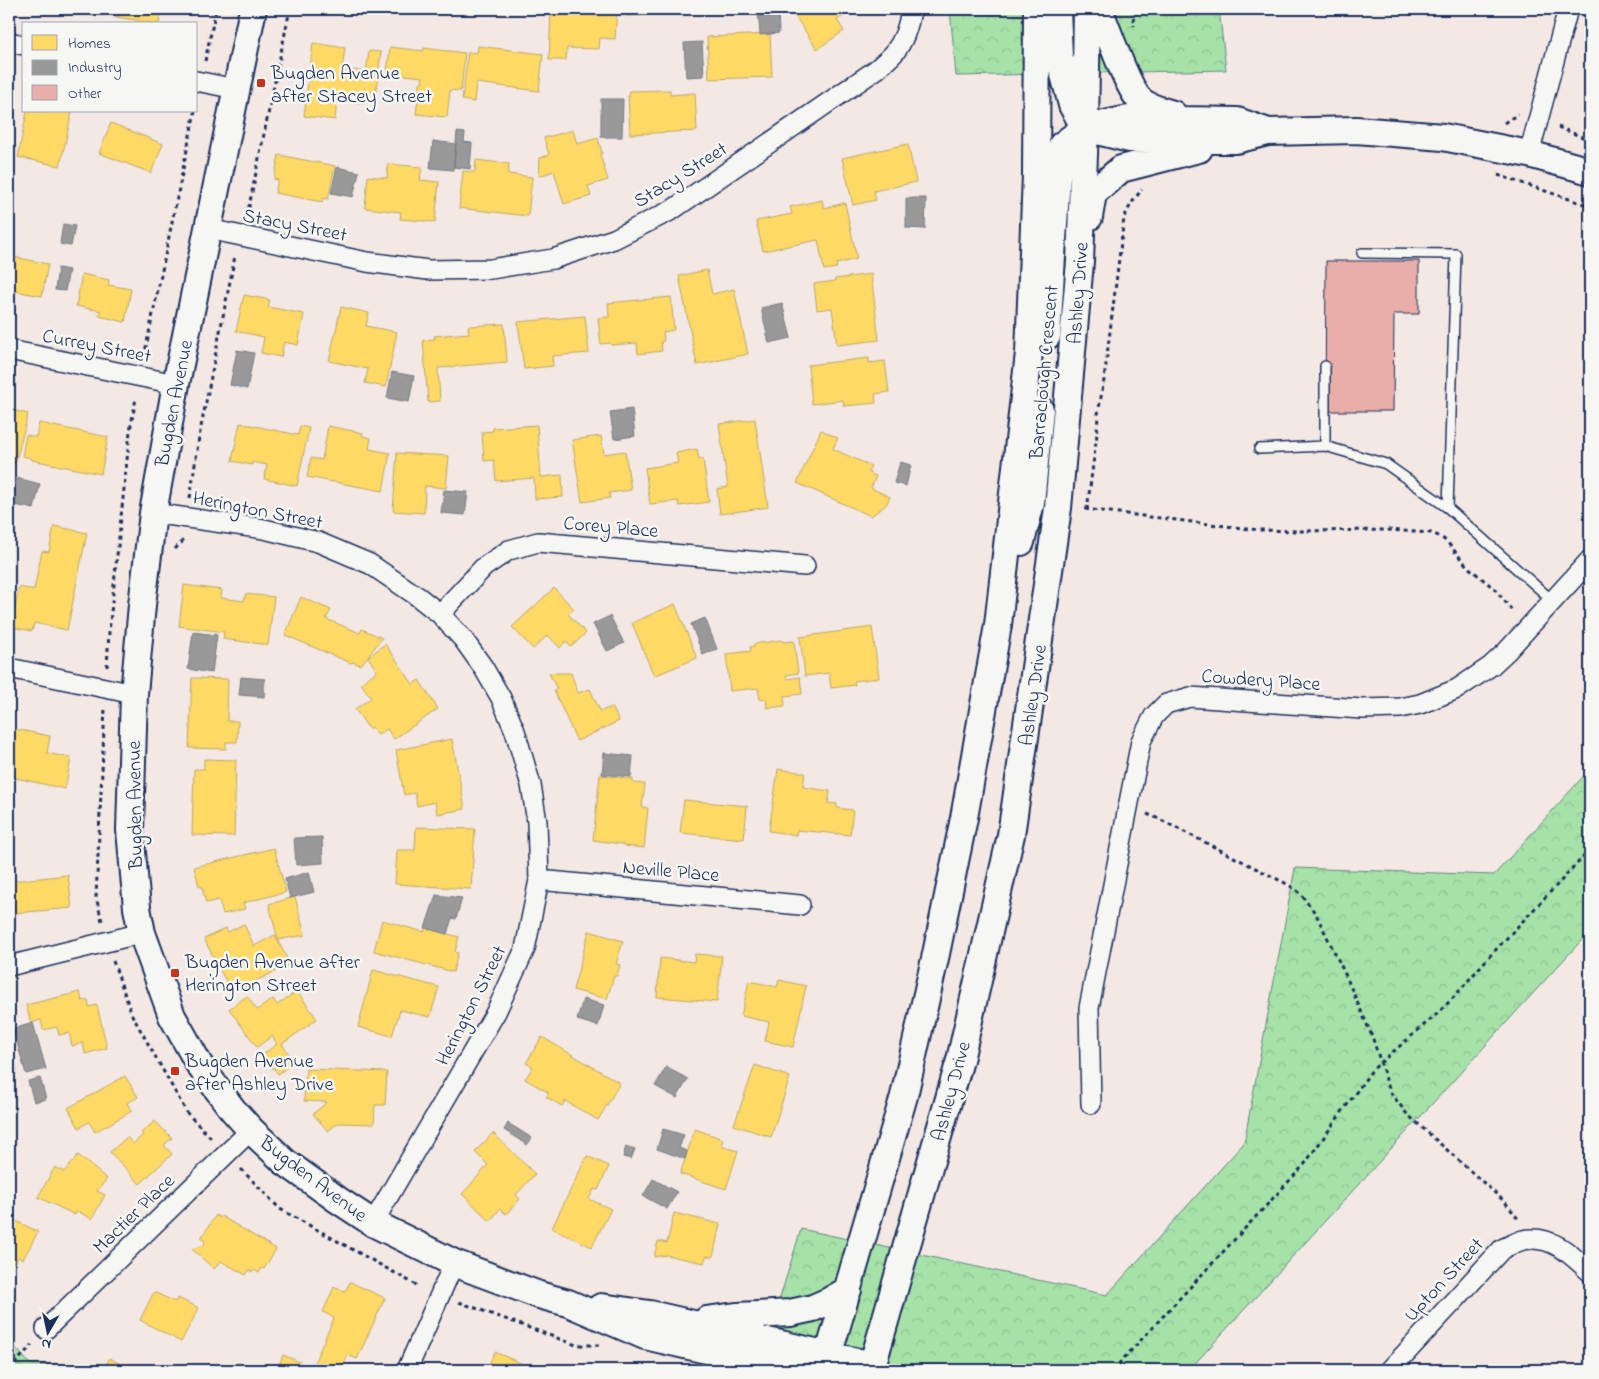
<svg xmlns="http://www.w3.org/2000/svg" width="1599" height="1379" viewBox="0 0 1599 1379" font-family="'Indie Flower',sans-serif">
	<defs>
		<pattern id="park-crowns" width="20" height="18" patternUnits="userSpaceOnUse" patternTransform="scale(1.25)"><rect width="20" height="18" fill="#a6e2a8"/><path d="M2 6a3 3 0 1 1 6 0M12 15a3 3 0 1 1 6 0" fill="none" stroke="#8ec293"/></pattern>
	</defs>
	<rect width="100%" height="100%" fill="#f3e8e3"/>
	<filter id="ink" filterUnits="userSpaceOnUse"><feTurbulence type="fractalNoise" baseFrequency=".02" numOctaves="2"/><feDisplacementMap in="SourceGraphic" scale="10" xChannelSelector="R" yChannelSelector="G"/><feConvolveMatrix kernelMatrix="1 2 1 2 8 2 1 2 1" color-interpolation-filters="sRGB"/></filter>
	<g filter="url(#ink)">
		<!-- park -->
		<path fill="url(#park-crowns)" stroke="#608883" d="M950,9H1219L1226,70L956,76Z
			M1590,769V931L1189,1370H758L801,1229L1107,1295L1244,1143L1295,868L1494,875Z
			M11,1330L15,1347L30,1364H56L55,1370H9V1332Z"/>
		<!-- homes -->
		<path fill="#ffd966" stroke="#bba664" d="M118,9H162L159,24L116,17Z
			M551,9H617L615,39L600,38L599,49L567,48L566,60H549Z
			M626,9H641L642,15L627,16Z
			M796,9H854L837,20L844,31L817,49L793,13L797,10Z
			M770,34L772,77L709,79L707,37Z
			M313,43L345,48L342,69L366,72L369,51L381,52L376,93L366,91L365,103L337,100L335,120L304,116Z
			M478,46L543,54L539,91L476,83L474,102L462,100L468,52L477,53Z
			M390,47L423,51L424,48L465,53L461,91L450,90L447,117L416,114L420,83L422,82L423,77L387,73Z
			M670,90V95L695,93L697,131L630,134L628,96H630L629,91Z
			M27,111L72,112L60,166L18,157Z
			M111,123L163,144L151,173L99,153Z
			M573,130L577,144L598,138L602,153L600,154L608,180L588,186L591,196L564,204L554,171L539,176L540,158L549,155L544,138Z
			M908,144L916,182L874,191L876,200L853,205L842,158Z
			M279,155L335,166L328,199L323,198L322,202L275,193L278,180L274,179Z
			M476,160L509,164L508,174L532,177L528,216L459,208L463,171L475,172Z
			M388,164L422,167L420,180L439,182L435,222L400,219L401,212L365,208L368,176L387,178Z
			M822,200L824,208L845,203L857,259L836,264L837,268L824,270L818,240L763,251L756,221L792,214L790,207Z
			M9,256L48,264L42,296L9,290Z
			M707,270L712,294L734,289L748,354L697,365L679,276Z
			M82,274L109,280L108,285L131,289L125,322L99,316L101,311L76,306Z
			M871,274L879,340L837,345L832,308L817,310L814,284L835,281V279Z
			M244,295L270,300L268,307L304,314L298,345L284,342L281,357L261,353L264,337L236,331Z
			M671,297L674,330L663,332L664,341H661L662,351L638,354L637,343L611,345L610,343L601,344L598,318L609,317L608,303Z
			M341,307L369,313L366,326L397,332L386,387L365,383L368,369L329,361Z
			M585,316L589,353L552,356L553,366L524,369L518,322Z
			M504,324L507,362L438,368L440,401L428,402L423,340L435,339L434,336L469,333L468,326Z
			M869,358V363L885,361L889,392L875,394L876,403L844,406L843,400L812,404L808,365Z
			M9,409L28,414L15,465L9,464Z
			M755,419L768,507L720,514L717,489L728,487L719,424Z
			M39,423L108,437L101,474L32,460L31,458L22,456L26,435L36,437Z
			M240,423L298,435L300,426L309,428L297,486L264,479L267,465L252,462V465L232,461Z
			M537,425L541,477L562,475L563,497L535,499L534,478L496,481L494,460L484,461L482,432L493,431V428Z
			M328,426L363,433L362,436L371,438L369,449L390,453L383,491L307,477L311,458L322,460Z
			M821,430L838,438L833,449L871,466L868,472L876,476L871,488L890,497L886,505L871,516L797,483Z
			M601,436L604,454L625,451L631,490L609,493L610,498L582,502L572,440Z
			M697,449L699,460L703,459L709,502L679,506L678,501L650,504L645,468L678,463L676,453Z
			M397,453L449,456L446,488L425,486L424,513L393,511Z
			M54,526L87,533L67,630L34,623L32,631L11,627L19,587L34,590L42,551L49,552Z
			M184,585L222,590L221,598L244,601L246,594L274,597L268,645L223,639L224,632L179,626Z
			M554,588L574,609L568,614L586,633L571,647L566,641L560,648L548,635L533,649L512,627Z
			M301,597L331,610L326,619L360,633L362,629L382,638L361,665L352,662L351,663L285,635Z
			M675,604L697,658L654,676L632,623Z
			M872,627L879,678L854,681L855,685L831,688L829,673L805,676L800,637Z
			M782,640L783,642L794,641L798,673L786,675L787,679L800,677L802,694L784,696L785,706L767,708L766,699L760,700L758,688L730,691L726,654L751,651L750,647L754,646V644Z
			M385,644L413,684L419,680L438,709L394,739L387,729L378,735L372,727L369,729L355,709L371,698L361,683L377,671L368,657Z
			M549,673H571L578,693L590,689L600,711L612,707L619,721L577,741L554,691L557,689Z
			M192,678L228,679L227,721H238L237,742H226V749L189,748Z
			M9,728L50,736L47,753L71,758L65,789L12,777L15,764L9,763Z
			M452,739L465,809L437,814L435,802L417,806L415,793L404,795L396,750Z
			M204,759L236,760L234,836L192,835L194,769H204Z
			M778,769L805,773L803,787L830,791L828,803L837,804V808L853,810L850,835L797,830L796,835L769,831Z
			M600,775L633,779V783L645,784L642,807L648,808L644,848L625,846L622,844L593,840Z
			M684,800L747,806L744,839L680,833Z
			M416,827L475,829L471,889L395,884L397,850H415Z
			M274,848L286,892L243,903L245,909L223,914L219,900L206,903L202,887L199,886L194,867Z
			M68,875L72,908L15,913L12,881Z
			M295,897L305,935L278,940L269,904Z
			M382,920L424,932L425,928L459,937L455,952L458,953L453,972L374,951Z
			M244,924L254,946L275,935L290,964L232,993L204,939L226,928L228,932Z
			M589,931L623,941L616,964L620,965L617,976H614L607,999L573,990Z
			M695,954L722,956L717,1002L657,997L660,958L694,962Z
			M373,970L439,987L430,1017L400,1010L392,1036L358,1027Z
			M779,980L806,986L793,1047L765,1041L769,1022L741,1016L749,981L777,987Z
			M297,991L317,1019L282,1044L294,1062L278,1074L273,1067L272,1069L262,1055L277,1044L272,1036L257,1047L229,1009L247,996L257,1010L273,999L277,1005Z
			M80,992L82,1001L88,1000L89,1007L97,1005L107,1048L85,1054L83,1043L72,1046L69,1033L59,1035L57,1027L43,1030L41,1020L31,1023L26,1005Z
			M10,1034L17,1071L9,1073V1035Z
			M542,1037L620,1083L598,1120L565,1101L562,1106L546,1097L549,1093L525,1079L533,1067L526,1063Z
			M755,1065L790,1077L771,1137L734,1125Z
			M306,1069L387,1072L385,1105H375L374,1124L338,1123L328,1131L313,1114L327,1102L304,1101Z
			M125,1076L138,1097L127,1103L132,1111L95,1132L89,1122L79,1128L68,1108Z
			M155,1121L172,1138L164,1145L172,1154L140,1184L110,1152L127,1137L133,1144L143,1135L141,1133Z
			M695,1129L723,1139L721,1146L738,1151L726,1189L680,1174Z
			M493,1133L535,1174L516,1195L520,1199L506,1214L500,1209L490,1221L462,1194L488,1165L475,1152Z
			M78,1155L107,1179L97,1191L105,1195L92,1219L77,1211L75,1215L38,1197L55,1167L64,1172Z
			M587,1156L609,1166L598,1190L594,1189L589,1199L611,1209L592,1247L552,1228Z
			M674,1213L720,1224L713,1257L706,1256L704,1263L666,1255L654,1257L658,1241L667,1243Z
			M216,1215L220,1218L221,1216L276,1249L264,1269L262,1268L259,1273L254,1270L252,1272L249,1270L246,1275L221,1261L214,1269L192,1249L204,1245L205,1241L201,1238Z
			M9,1217L38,1232L23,1259L18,1257L15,1263L9,1259Z
			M350,1282L385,1298L357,1359L348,1355L341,1370H330L314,1363L334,1318L323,1312L334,1287L345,1292Z
			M154,1292L175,1302L178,1298L199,1308L181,1342L140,1320Z
			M495,1352L532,1368L531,1370H486Z
			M283,1355L318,1370H277Z
			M110,1358L130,1370H102Z"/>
		<!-- industry -->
		<path fill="#999" stroke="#737987" d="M758,9H778L779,33L760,35Z
			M702,42L704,76L686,77L684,43Z
			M601,99H623L622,137H601Z
			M457,132L465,133L464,142L472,143L470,169L454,167Z
			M433,141L456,144L453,170L430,168Z
			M337,167L359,172L353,197L331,193Z
			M906,198H926L925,229L906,228Z
			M63,224L75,226L71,246L60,244Z
			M58,268L69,270L65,291L55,290Z
			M782,303L791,338L769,343L761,308Z
			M237,350L254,353L247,389L230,385Z
			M392,372L414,376L409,402L387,398Z
			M632,409L635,436L614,439L610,412Z
			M900,462L911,465L906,486L894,483Z
			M17,478L40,484L34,509L10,504Z
			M444,490L468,492L465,515L441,513Z
			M610,616L624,643L607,651L593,624Z
			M705,618L717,649L703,655L691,624Z
			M193,632L217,635L212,673L188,669Z
			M241,677L265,679L264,697L239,695Z
			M604,753L633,756L631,777L602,774Z
			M322,837L323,863L296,865L294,838Z
			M309,872L314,892L290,898L285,879Z
			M436,895L462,898L456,919L452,918L447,934L425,928Z
			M583,999L604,1005L598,1026L577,1020Z
			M33,1023L46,1069L26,1074L13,1029Z
			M666,1067L688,1079L677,1098L655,1086Z
			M40,1078L46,1099L34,1102L28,1081Z
			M508,1123L532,1138L527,1145L504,1130Z
			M663,1129L684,1135L679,1148L687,1151L685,1159L657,1149Z
			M626,1146L635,1149L631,1159L623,1157Z
			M653,1179L677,1192L667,1209L643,1196Z"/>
		<!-- building -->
		<path fill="#e9aea8" stroke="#1b2f5e" d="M1326,261H1419V314H1394L1393,411H1325Z"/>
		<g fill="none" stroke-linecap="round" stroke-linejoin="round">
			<!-- lane casing -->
			<g stroke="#1b2f5e" stroke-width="12">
				<path id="lane" d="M1362,253L1456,254L1448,508
					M1325,446V366
					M1259,449L1325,446L1386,464L1448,508L1553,601"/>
			</g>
			<!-- street casing -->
			<g stroke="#1b2f5e" stroke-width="22">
				<path id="street" d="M9,42L24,45
					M196,81L236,89
					M1529,154L1568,9
					M208,229L367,262L428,270L491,269L553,259L614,239L672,210L877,69C882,64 889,59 894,53C904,41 909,24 911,9
					M9,350L176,384
					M153,513L264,529L318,542L370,564L417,596L440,614L463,639L483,667L501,698L515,731L531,785L537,822L539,880L525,949L496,1012L373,1223
					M440,614L484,567L509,550L538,542L805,566
					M9,668L134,694
					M539,880L800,905
					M9,966L142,933
					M1091,1104L1089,1008L1141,741L1154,716L1166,704L1190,697L1362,709L1400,708L1420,704L1457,689L1491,666L1507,651L1590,560
					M46,1329L251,1130
					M407,1370L454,1263
					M1390,1370L1502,1249C1509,1246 1516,1242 1523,1240C1551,1234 1572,1255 1590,1272"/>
			</g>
			<!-- secondary casing -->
			<g stroke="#1b2f5e" stroke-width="30">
				<path id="secondary" d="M253,9L176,384L153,513L142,605L134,694L130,830L137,908L142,933L172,1016L200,1066L233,1110L251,1130L285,1162L338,1200L373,1223L454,1263L539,1295L568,1303L645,1336L794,1370
					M1057,9L1059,56L1072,105L1085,128L1129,139L1236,140L1268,132L1356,130L1443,137L1529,154L1590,171
					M1099,9C1107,28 1128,90 1141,101C1149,108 1163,111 1173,114
					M1089,217L1093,193L1121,169L1199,149
					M1047,336L1057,176L1062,145L1085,128L1129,119L1237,121L1268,132
					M1021,542L1031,503L1040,410
					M601,1307L650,1314L872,1365
					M707,1320L738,1316L790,1313L813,1308L829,1301L848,1290
					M824,1370L904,1096L936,954L964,818L998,625L1029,353L1036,175L1037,9
					M871,1370L960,1060L1011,835L1058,508L1080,262L1085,128L1087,9"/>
			</g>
			<!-- path -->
			<path stroke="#1b2f5e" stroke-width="3" stroke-dasharray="4 4" stroke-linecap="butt" d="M1133,9L1134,26
				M205,61L216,9
				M1504,123L1518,114
				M1558,127L1590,140
				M1498,175L1590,206
				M247,216L290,9
				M144,357L195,111
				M190,498L199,437L235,256
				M1085,509L1259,530L1299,531L1388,530L1431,533L1441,537L1447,542L1468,567L1496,590L1514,613
				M1087,510L1097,434L1098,414L1104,380L1124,218L1131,204L1142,189
				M175,549L182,542L183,538
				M107,667L109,632L130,431L136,398
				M1147,814L1157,818L1289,885L1300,893L1316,914L1345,974L1372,1036L1390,1092L1407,1114L1505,1202L1519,1220
				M102,921L96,897L105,708
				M113,961L132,1015L187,1113L212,1139
				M241,1169L280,1209L420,1287
				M459,1302L576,1345H599
				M9,1370L32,1345
				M1113,1370L1304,1165L1372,1070L1438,1013L1454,997L1487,959L1590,850"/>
			<!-- lane -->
			<use href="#lane" stroke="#f6f6f2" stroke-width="9"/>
			<!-- street -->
			<use href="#street" stroke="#f6f6f2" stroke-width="19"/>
			<!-- secondary -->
			<use href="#secondary" stroke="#f6f6f2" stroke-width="26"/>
		</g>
	</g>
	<!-- markers -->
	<g fill="#c8321e" stroke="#f6f6f2" stroke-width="2">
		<rect x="256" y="78" width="10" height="10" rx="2.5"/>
		<rect x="170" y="968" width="10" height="10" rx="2.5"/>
		<rect x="170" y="1066" width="10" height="10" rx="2.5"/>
	</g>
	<g text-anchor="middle" stroke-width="5" stroke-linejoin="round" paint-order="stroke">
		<!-- poi labels -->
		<g font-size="20" fill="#1b2f5e" stroke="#f6f6f2" text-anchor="start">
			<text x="271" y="79">Bugden Avenue<tspan x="271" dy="23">after Stacey Street</tspan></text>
			<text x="185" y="968">Bugden Avenue after<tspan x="185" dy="23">Herington Street</tspan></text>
			<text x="185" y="1067">Bugden Avenue<tspan x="185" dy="23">after Ashley Drive</tspan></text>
		</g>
		<!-- street labels -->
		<g font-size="20" fill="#1b2f5e" stroke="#f6f6f2">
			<text transform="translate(680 174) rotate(-32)" y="7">Stacy Street</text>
			<text transform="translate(295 224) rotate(11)" y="7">Stacy Street</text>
			<text transform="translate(1077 293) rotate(-86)" y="7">Ashley Drive</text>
			<text transform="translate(97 345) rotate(11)" y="7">Currey Street</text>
			<text transform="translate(1043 372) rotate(-85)" y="7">Barraclough Crescent</text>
			<text transform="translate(173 403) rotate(-79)" y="7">Bugden Avenue</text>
			<text transform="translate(258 509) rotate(11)" y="7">Herington Street</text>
			<text transform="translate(611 526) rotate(5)" y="7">Corey Place</text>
			<text transform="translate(1261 679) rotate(4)" y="7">Cowdery Place</text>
			<text transform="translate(1032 695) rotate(-82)" y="7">Ashley Drive</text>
			<text transform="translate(134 805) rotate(-91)" y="7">Bugden Avenue</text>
			<text transform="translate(671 870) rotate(5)" y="7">Neville Place</text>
			<text transform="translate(470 1005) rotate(-63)" y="7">Herington Street</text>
			<text transform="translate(950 1091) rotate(-75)" y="7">Ashley Drive</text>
			<text transform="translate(314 1178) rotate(37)" y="7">Bugden Avenue</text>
			<text transform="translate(133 1213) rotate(-44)" y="7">Mactier Place</text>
			<text transform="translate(1443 1279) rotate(-47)" y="7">Upton Street</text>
		</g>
	</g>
	<!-- margin -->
	<rect width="1599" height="1379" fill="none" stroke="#f6f6f2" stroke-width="30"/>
	<rect x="15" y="15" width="1569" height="1349" fill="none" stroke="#1b2f5e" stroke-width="2" filter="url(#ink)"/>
	<!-- legend -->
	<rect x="22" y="22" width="175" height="90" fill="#f6f6f2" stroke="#9ea6b7"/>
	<rect x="32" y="35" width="25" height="15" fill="#ffd966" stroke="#9ea6b7"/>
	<text x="68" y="48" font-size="15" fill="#1b2f5e">Homes</text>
	<rect x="32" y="60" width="25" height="15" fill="#999999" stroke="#9ea6b7"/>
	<text x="68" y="72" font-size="15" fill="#1b2f5e">Industry</text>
	<rect x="32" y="85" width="25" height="15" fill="#e9aea8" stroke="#9ea6b7"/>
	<text x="68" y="98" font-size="15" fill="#1b2f5e">Other</text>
	<!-- north arrow -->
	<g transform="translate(48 1332) rotate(189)" stroke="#f6f6f2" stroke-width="4" paint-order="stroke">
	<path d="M0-4L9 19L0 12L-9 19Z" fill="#1b2f5e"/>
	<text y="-8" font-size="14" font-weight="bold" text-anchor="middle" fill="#1b2f5e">N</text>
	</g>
</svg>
